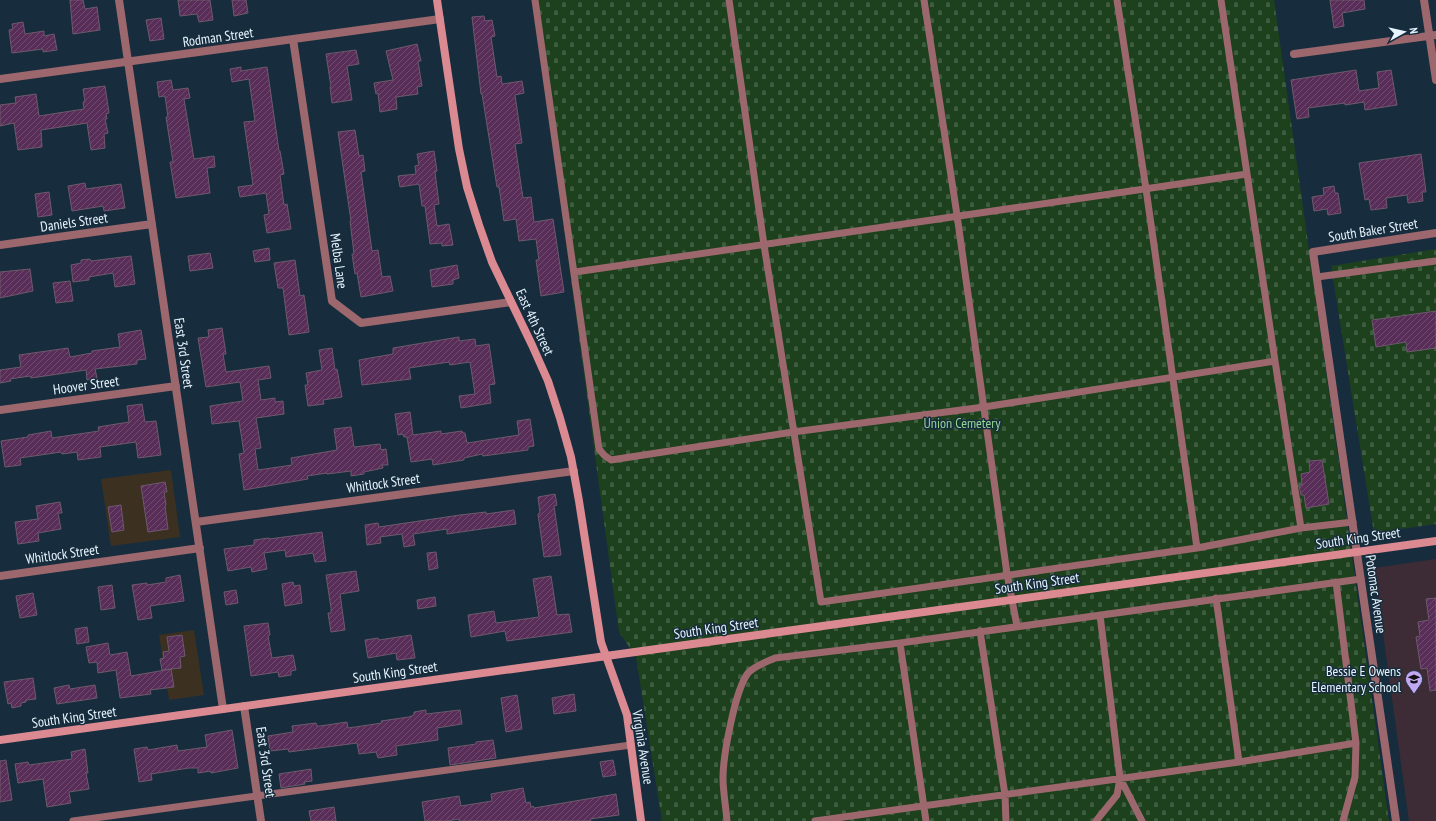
<svg xmlns="http://www.w3.org/2000/svg" width="1436" height="821" viewBox="0 0 1436 821" font-family="'PT Sans Narrow',sans-serif">
	<defs>
		<pattern id="cemetery-stones" width="16" height="16" patternUnits="userSpaceOnUse"><rect width="16" height="16" fill="#1d401d"/><path d="M2 7V4a2 2 0 0 1 4 0v3zM10 15v-3a2 2 0 0 1 4 0v3z" fill="#3e5c3f"/></pattern>
		<pattern id="building-hatch" width="6" height="6" patternUnits="userSpaceOnUse"><rect width="6" height="6" fill="#582d57"/><path d="M-1 1l2-2M0 6l6-6M5 7l2-2" fill="none" stroke="#704c70"/></pattern>
	</defs>
	<rect width="100%" height="100%" fill="#172d3d"/>
	<!-- commercial -->
	<path fill="#3c3021" d="M171,470L180,537L111,546L101,479Z
		M194,630L204,695L169,700L159,635Z"/>
	<!-- education -->
	<path fill="#3d2c36" d="M1436,559V821H1409L1374,568Z"/>
	<!-- cemetery -->
	<path fill="url(#cemetery-stones)" d="M533,0H1274L1389,821H662L636,657L619,632Z
		M1436,249V524L1374,533L1331,266Z"/>
	<!-- building -->
	<path fill="url(#building-hatch)" stroke="#6e596d" d="M70,0H83L85,9L97,7L100,30L73,34Z
		M178,0H210L213,20L199,22L197,14L180,16Z
		M232,0H246L248,13L234,16Z
		M1330,0H1364L1365,9L1342,13L1344,26L1334,28Z
		M484,16L485,21L492,20L495,36L491,37L497,77L501,76L502,84L522,81L524,93L515,95L522,143L515,144L523,198L531,197L534,222L553,219L564,292L541,296L536,260H539L536,239L519,241L516,219L504,221L499,187H497L482,94H481L472,17Z
		M161,18L164,39L150,41L146,20Z
		M23,22L25,34L44,31V36L54,34L57,50L43,52V49L12,53L9,30L13,29L12,24Z
		M417,44L421,61H418L422,86L417,87L418,94L396,97L397,109L380,112L378,93L376,94L374,83L393,80L386,51Z
		M356,50L359,64L347,66L352,100L332,103L330,87H331L326,54Z
		M241,67V71L267,67L279,151H280L284,174L280,175L284,205L287,204L291,229L267,233L264,215L269,214L266,193L240,197L238,187L253,185L244,122L255,121L249,79L232,82L230,69Z
		M1356,70L1359,91L1379,88L1377,72L1391,70L1397,105L1365,110L1364,102L1345,105V103L1308,108L1309,117L1297,119L1291,80Z
		M171,80L173,90L188,88L190,98L184,99L194,159L214,156L215,167L207,168L210,193L176,198L170,162H173L166,117H168L165,96L159,97L157,82Z
		M105,86L109,113L106,114L107,119H105L108,133L104,134L105,148L91,150L87,123L41,130L42,147L18,150L14,123L0,126V105L16,103L15,97L36,94L39,116L84,109L83,102H85L83,89Z
		M355,130L359,156L363,155L365,171L361,172L372,251L378,250L382,277L390,276L393,291L361,297L357,273L355,274L352,254H354L350,221H351L338,132Z
		M434,151L437,171L435,172L439,204L434,205L437,226L449,224L453,245L442,246V243L430,244L425,206H422L419,184L400,187L398,176L416,174L415,166L419,165L417,154Z
		M1421,154L1426,192H1422L1423,201L1408,203L1407,195L1386,198L1387,208L1371,210L1369,199L1365,200L1359,163Z
		M85,183L86,189L121,184L125,208L104,211L103,206L72,211L68,186Z
		M1334,186L1335,193H1338L1341,213L1328,215L1327,209L1314,211L1312,197L1324,195L1323,188Z
		M49,192L52,215L38,217L35,194Z
		M269,248L270,260L255,262L253,251Z
		M210,253L213,268L190,271L188,256Z
		M131,256L135,284L115,287L113,273L89,277V280L73,282L71,265L81,263V260L90,259L91,261Z
		M295,260L300,296L304,295L309,332L289,335L283,288H278L274,263Z
		M457,265L459,278L453,280V284L432,287L430,270Z
		M30,269L33,291L0,298V272Z
		M70,281L73,301L56,303L53,283Z
		M1436,311V348L1407,352L1406,342L1376,347L1372,320Z
		M222,328L226,354H223L226,372L269,366L271,378L258,380L261,400L275,398V402L283,401L284,414L256,418L261,448L255,449L258,470L292,465L291,458L337,450L334,429L351,427L354,447L380,444L381,450L386,449L388,465H382L383,468L364,472V474L351,476V471L327,474V473L307,476L308,479L244,490L239,454L244,453L239,421L212,424L210,406L243,401L240,382L206,387L198,338L209,337L208,330Z
		M141,330L146,359L137,360V364L95,369L97,378L87,380L86,370L31,378L30,376L10,379L11,381L0,383V370L21,367L19,355L68,348L70,357L92,353V351L120,347L118,334Z
		M459,337V341L475,339L476,346L489,344L495,384L489,385L491,403L461,408L459,396L475,394L470,362L450,365L449,362L409,368L411,379L362,385L359,360L393,354V348Z
		M332,348L335,370L337,369L342,397L323,400L324,404L308,406L305,385H308L306,373L322,370L319,350Z
		M142,404L145,422L156,421L161,455L138,458L136,442L100,447L101,457L78,460L77,452L62,454L61,452L20,458L21,465L5,467L1,441L28,437V435L51,431L52,438L99,431L98,427L129,422L127,406Z
		M410,412L413,435L441,431V434L462,431L463,433H465L467,443L519,435L517,421L530,419L534,446L528,447V450L483,456L482,454L464,458V460L433,465L432,459L411,462L407,437H404L403,434L398,435L395,414Z
		M1322,460L1329,504L1306,508L1304,495H1301L1299,485H1302L1301,474L1310,472L1309,461Z
		M165,482L167,492H164L166,505L165,506L168,529L148,532L141,486Z
		M555,494L557,505L554,506L561,555L544,557L538,514L540,513L538,497Z
		M60,502L62,513H58L61,529L38,533L39,541L18,544L15,522L38,519L36,506Z
		M121,505L124,530L112,532L108,507Z
		M514,510L516,524L447,534V529L413,534L415,545L404,547L402,534L380,537L381,543L367,545L365,525L378,523L379,527L460,515L486,512V514Z
		M322,532L326,561L315,562L313,553L286,557L285,550L264,553L267,569L252,572L251,567L228,571L224,549L254,545V540L269,538V539Z
		M436,552L438,568L429,570L427,553Z
		M356,571L359,591L340,594L345,630L331,632L328,613H331V608L326,575Z
		M180,575L184,601L150,606L152,618L138,620L132,585L147,583V585L166,582V578Z
		M551,576L557,615L569,614L572,632L507,641L505,631L471,637L468,615L494,611L496,623L539,617L533,579Z
		M293,582L294,586L300,585L302,603L285,606L282,584Z
		M112,585L115,608L101,610L98,587Z
		M236,590L238,603L226,605L224,592Z
		M33,593L37,615L20,618L16,596Z
		M435,597L436,606L418,609L417,600Z
		M1436,598V690L1430,691L1427,668L1421,669L1416,637L1420,636L1418,622L1429,620L1426,599Z
		M268,623L270,635L268,636L272,658L293,655L296,670L291,671V675L279,677L278,672L251,676L244,626Z
		M87,627L89,642L77,644L75,629Z
		M182,635L185,656L180,657L181,668L162,670L160,659L164,658L163,652L169,651L167,637Z
		M411,635L415,658L397,660L396,653L368,658L365,640L378,638L379,640Z
		M108,643L110,655L127,652L131,676L171,669L174,687L150,690L151,694L120,698L116,670L98,673L97,662L89,663L86,647Z
		M33,678L36,699L26,700V702L21,703V706L12,708L11,703L8,704L4,682Z
		M69,685L70,689L95,685L97,698L57,704L54,688Z
		M574,694L576,711L554,714L552,698Z
		M517,695L522,729L506,732L501,698Z
		M426,710V714L460,710L462,724L437,728L438,740L396,746L397,755L378,758L376,752L359,754L357,743L289,752L288,749L270,751L268,736L293,732L292,726L316,723L317,726H320L347,722L348,728L382,723L381,721L409,717L414,715V712Z
		M232,730L238,768L211,773V771L198,773V768H189L151,774L152,780L139,782L134,749L147,747L148,750L177,745L178,751L207,747L205,735Z
		M493,740L496,758L450,765L448,748L476,744V742Z
		M85,749L88,773H86L89,789L69,792L71,803L47,807L43,779L18,783L15,764L28,762L29,765L72,759L71,752Z
		M6,760L12,800L0,802V761Z
		M613,760L616,775L603,777L600,762Z
		M311,769L312,781L304,782L305,784L281,788L279,774Z
		M523,788L526,803L530,802L531,807L533,806L534,808L616,794L619,815L590,819L591,821H459V819L447,821H425L422,802L459,796L461,806L492,801L491,794Z
		M334,807L336,821H311L309,811Z"/>
	<g fill="none" stroke-linecap="round" stroke-linejoin="round">
		<!-- lane -->
		<path stroke="#9c686d" stroke-width="7" d="M535,0L599,449L604,455L611,460L793,432L984,407L1275,361
			M729,0L764,245L821,602L1197,548L1301,528L1353,522
			M924,0L957,215L1007,574L1017,626
			M1117,0L1146,189L1197,548
			M1221,0L1275,361L1301,528
			M575,272L1247,174
			M1317,277L1436,261
			M1216,598L1239,762
			M980,631L1005,795L1006,821
			M900,643L926,821
			M1120,778L1142,821
			M73,821L631,745
			M727,821C726,807 723,792 723,778C723,756 735,690 748,673C754,666 766,662 775,658L900,643L1361,579
			M815,821L1239,762L1356,743L1336,582
			M1096,821L1117,795L1120,778L1100,615
			M1343,821L1355,777L1356,743"/>
		<!-- street -->
		<path stroke="#9c686d" stroke-width="8" d="M119,0L223,709
			M1424,0L1436,80
			M293,39L332,301L361,323L511,302
			M1294,54L1436,35
			M0,79L440,19
			M0,245L152,224
			M0,410L176,386
			M196,522L574,471
			M0,576L200,548
			M244,706L261,821
			M1396,821L1313,252L1436,233"/>
		<!-- secondary -->
		<path stroke="#dc8a92" stroke-width="8" d="M437,0L459,149L467,187L479,225L492,262L532,345L548,381L560,418L571,457L579,501L601,642L627,715L641,821
			M0,740L1436,541"/>
	</g>
	<!-- icons -->
	<defs>
		<g id="school-pin" transform="scale(0.9)"><path d="M0 17L-7.5 6A9.5 9.5 0 1 1 7.5 6Z" fill="#c2a8f3" stroke="#172d3d"/><path d="M0-5L7-2L0 1L-7-2ZM-4 1L0 2.5L4 1V4Q0 6-4 4Z" fill="#111"/></g>
	</defs>
	<g fill-rule="evenodd">
		<use href="#school-pin" x="1414" y="679"/>
	</g>
	<g text-anchor="middle" stroke-width="3" stroke-linejoin="round" paint-order="stroke">
		<!-- street labels -->
		<g font-size="14" fill="#e6f4fe" stroke="#172d3d">
			<text transform="translate(218 37) rotate(-8)" y="5">Rodman Street</text>
			<text transform="translate(74 222) rotate(-8)" y="5">Daniels Street</text>
			<text transform="translate(1373 230) rotate(-9)" y="5">South Baker Street</text>
			<text transform="translate(339 261) rotate(82)" y="5">Melba Lane</text>
			<text transform="translate(535 322) rotate(65)" y="5">East 4th Street</text>
			<text transform="translate(184 353) rotate(82)" y="5">East 3rd Street</text>
			<text transform="translate(86 385) rotate(-8)" y="5">Hoover Street</text>
			<text transform="translate(383 483) rotate(-8)" y="5">Whitlock Street</text>
			<text transform="translate(1358 538) rotate(-8)" y="5">South King Street</text>
			<text transform="translate(62 554) rotate(-8)" y="5">Whitlock Street</text>
			<text transform="translate(1037 583) rotate(-8)" y="5">South King Street</text>
			<text transform="translate(1376 594) rotate(82)" y="5">Potomac Avenue</text>
			<text transform="translate(716 628) rotate(-8)" y="5">South King Street</text>
			<text transform="translate(395 672) rotate(-8)" y="5">South King Street</text>
			<text transform="translate(74 717) rotate(-8)" y="5">South King Street</text>
			<text transform="translate(643 747) rotate(81)" y="5">Virginia Avenue</text>
			<text transform="translate(266 762) rotate(82)" y="5">East 3rd Street</text>
		</g>
		<!-- park labels -->
		<g font-size="14" fill="#91d48f" stroke="#172d3d">
			<text x="962" y="428">Union Cemetery</text>
		</g>
		<!-- poi labels -->
		<g font-size="14" fill="#e6f4fe" stroke="#172d3d" text-anchor="end">
			<text x="1401" y="676">Bessie E Owens<tspan x="1401" dy="16">Elementary School</tspan></text>
		</g>
	</g>
	<!-- north arrow -->
	<g transform="translate(1404 32) rotate(82)" stroke="#172d3d" stroke-width="3" paint-order="stroke">
	<path d="M0-3L7 15L0 10L-7 15Z" fill="#e6f4fe"/>
	<text y="-6" font-size="11" font-weight="bold" text-anchor="middle" fill="#e6f4fe">N</text>
	</g>
</svg>
